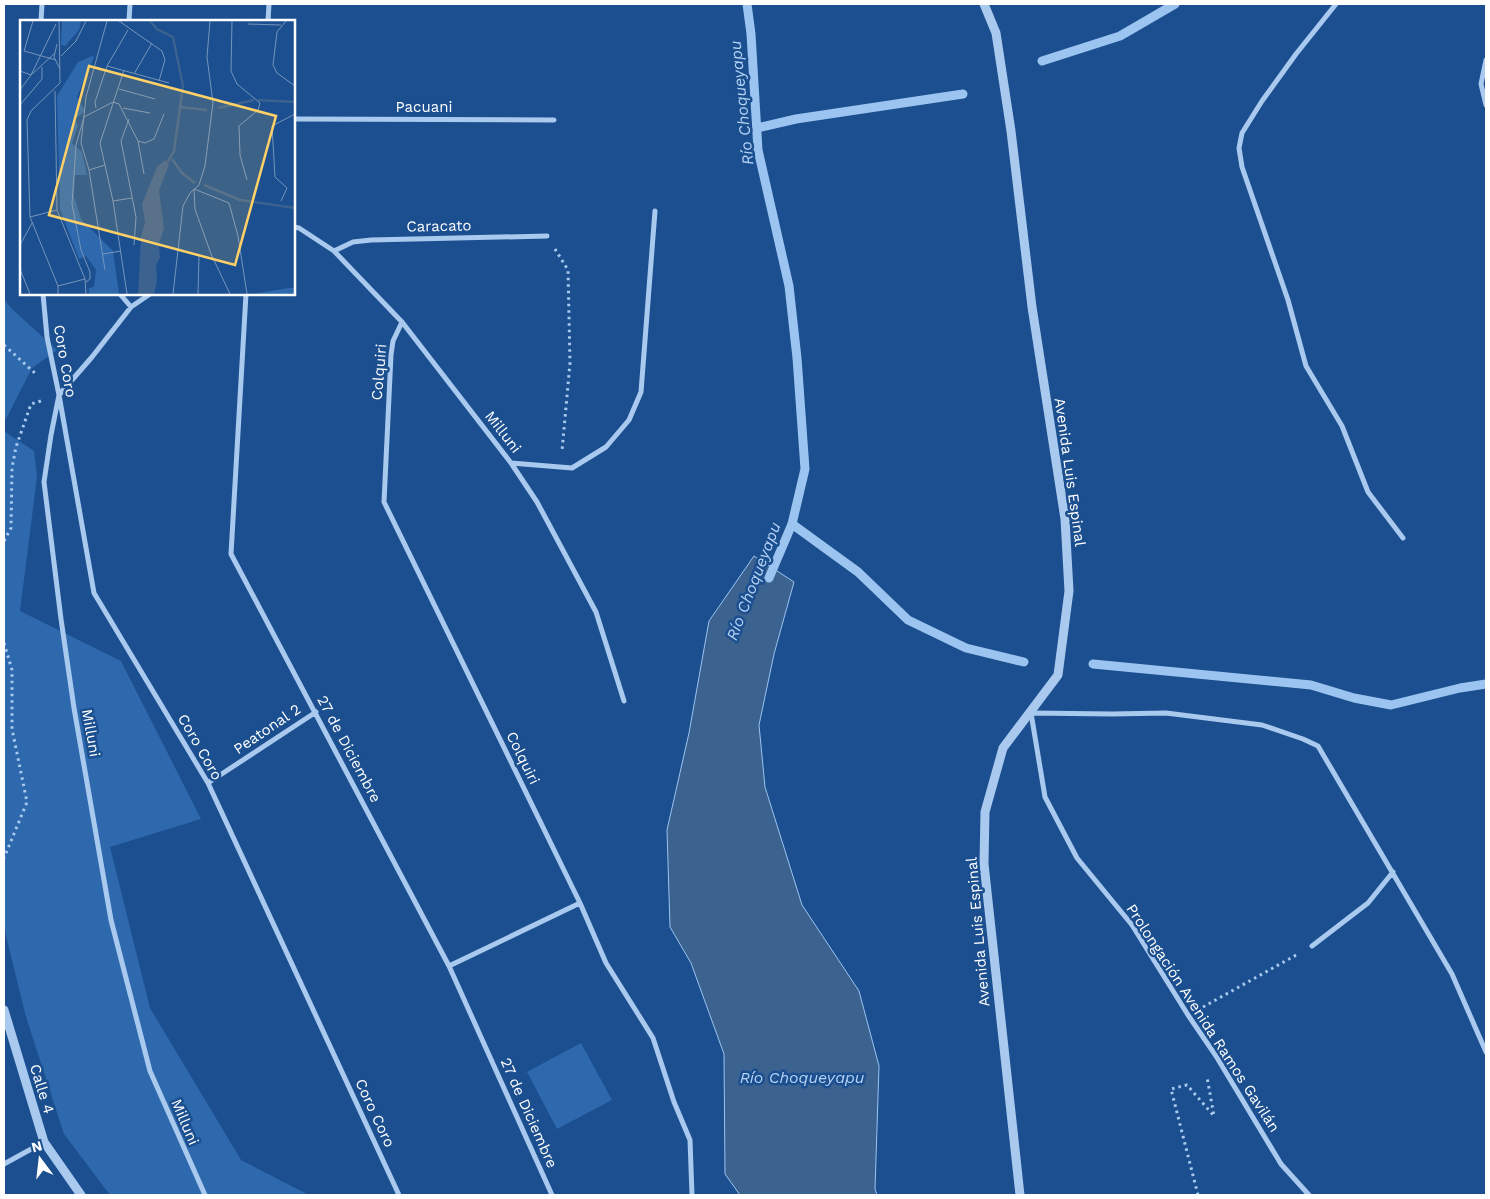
<svg xmlns="http://www.w3.org/2000/svg" width="1490" height="1199" viewBox="0 0 1490 1199" font-family="'Work Sans',sans-serif">
	<rect width="100%" height="100%" fill="#1b4f8f"/>
	<!-- green -->
	<path fill="#2e69ad" d="M4,299L11,308L57,350L32,368L4,423Z
		M4,431L34,451L37,477L20,611L121,661L201,819L110,847L150,1008L241,1160L309,1195H110L64,1134L26,1017L4,928Z
		M581,1043L612,1100L557,1129L527,1072Z"/>
	<!-- water -->
	<path fill="#3c6290" stroke="#9cc4f0" d="M754,556L794,582L774,654L759,725L765,787L802,905L859,991L879,1066L875,1189L877,1195H740L725,1174L724,1054L691,963L670,927L667,830L689,733L709,621Z"/>
	<g fill="none" stroke-linecap="round" stroke-linejoin="round">
		<!-- stream -->
		<path stroke="#9cc4f0" stroke-width="9" d="M747,4L751,34L758,150L789,286L797,358L805,469L792,524L769,578
			M1042,61L1120,36L1175,4
			M757,128L796,119L963,94
			M792,524L858,572L908,620L966,648L1024,662
			M1093,664L1311,685L1354,698L1391,705L1460,688L1486,684"/>
		<!-- path -->
		<path stroke="#a9c9ee" stroke-width="3" stroke-dasharray="2.5 4" stroke-linecap="butt" d="M555,249L568,270L570,363L562,451
			M4,345L37,375
			M4,541L11,528L12,468L16,447L31,404L41,401
			M4,643L12,670V729L27,802L4,858
			M1203,1007L1298,954
			M1198,1195L1171,1089L1187,1085L1214,1116L1207,1077"/>
		<!-- minor -->
		<path stroke="#a9c9ee" stroke-width="5" d="M1336,4L1296,54L1262,101L1242,133L1239,148L1242,167L1288,300L1306,366L1342,426L1368,492L1403,538
			M41,21L42,4
			M129,21L130,4
			M268,21L269,4
			M1486,60L1481,84L1486,105
			M294,119L554,120
			M294,227L299,228L334,251L402,322L511,463L537,502L596,612L624,701
			M334,251L353,242L371,240L547,236
			M43,294L47,337L59,395L94,593L208,783L399,1195
			M120,294L131,307
			M150,294L131,307L92,357L59,395L51,435L44,482L61,619L74,708L111,920L150,1071L205,1195
			M246,294L231,554L449,966L552,1195
			M402,322L393,341L391,355L384,502L580,903L606,963L653,1038L674,1102L690,1140L692,1195
			M511,463L572,468L606,447L629,420L641,392L655,211
			M208,783L316,712
			M1312,946L1368,903L1393,872
			M449,966L580,903
			M4,1164L44,1142
			M1309,1195L1281,1164L1216,1056L1188,1015L1132,925L1077,858L1045,797L1031,713L1112,714L1166,713L1262,725L1303,739L1318,746L1452,974L1486,1052"/>
		<!-- tertiary -->
		<path stroke="#a9c9ee" stroke-width="9" d="M984,4L996,33L1011,131L1032,307L1065,519L1069,591L1058,675L1003,748L985,812L984,864L1020,1195
			M4,1010L44,1142L81,1195"/>
	</g>
	<g text-anchor="middle" stroke-width="5" stroke-linejoin="round" paint-order="stroke">
		<!-- street labels -->
		<g font-size="15" fill="#fff" stroke="#1b4f8f">
			<text x="424" y="112">Pacuani</text>
			<text transform="translate(439 226) rotate(-1)" y="5">Caracato</text>
			<text transform="translate(65 361) rotate(80)" y="5">Coro Coro</text>
			<text transform="translate(379 372) rotate(-85)" y="5">Colquiri</text>
			<text transform="translate(503 432) rotate(52)" y="5">Milluni</text>
			<text transform="translate(1070 472) rotate(82)" y="5">Avenida Luis Espinal</text>
			<text transform="translate(267 729) rotate(-34)" y="5">Peatonal 2</text>
			<text transform="translate(91 733) rotate(80)" y="5">Milluni</text>
			<text transform="translate(200 747) rotate(60)" y="5">Coro Coro</text>
			<text transform="translate(349 749) rotate(62)" y="5">27 de Diciembre</text>
			<text transform="translate(523 758) rotate(64)" y="5">Colquiri</text>
			<text transform="translate(978 932) rotate(-95)" y="5">Avenida Luis Espinal</text>
			<text transform="translate(1203 1018) rotate(57)" y="5">Prolongación Avenida Ramos Gavilán</text>
			<text transform="translate(42 1089) rotate(73)" y="5">Calle 4</text>
			<text transform="translate(375 1113) rotate(65)" y="5">Coro Coro</text>
			<text transform="translate(529 1113) rotate(66)" y="5">27 de Diciembre</text>
			<text transform="translate(185 1122) rotate(67)" y="5">Milluni</text>
		</g>
		<!-- water labels -->
		<g font-size="16" font-style="italic" fill="#b5d3f5" stroke="#1b4f8f">
			<text transform="translate(741 103) rotate(-96)" y="6">Río Choqueyapu</text>
			<text transform="translate(753 581) rotate(-69)" y="6">Río Choqueyapu</text>
			<text x="802" y="1083">Río Choqueyapu</text>
		</g>
	</g>
	<!-- overview -->
	<g transform="translate(20 20)">
		<rect width="275" height="275" fill="#1b4f8f"/>
		<path d="M42,1H61L59,10L45,26L41,25ZM72,36L74,37L57,77L65,91L55,99L58,106L52,123L62,132L67,155H55L54,176L61,199L93,231L99,274H69V268L74,267L76,250L66,236L59,239L40,189L37,76L58,42ZM268,268H275V274H233Z" fill="#2e69ad"/>
		<path d="M145,140L149,145L139,170L144,208L139,224L140,238L136,245L137,261L134,274H118L121,217L125,202L122,184L137,147Z" fill="#3c6290"/>
		<path fill="none" stroke="#3c6290" stroke-width="2.5" d="M130,1L137,9L153,17L163,66L154,131L147,143M238,80L275,82M160,87L187,90M198,88L234,80M152,139L162,153L175,163M184,165L220,180L275,188"/>
		<path fill="none" stroke="#7695bc" stroke-width="1" d="M13,1L4,31L36,40M99,1L142,31L145,40L139,61M212,1L211,51L217,64L240,83L238,90L219,106L220,135L227,160M266,1L257,12L253,45L257,53L275,66M228,4L261,5M37,24L34,37L40,49M41,36L56,21L66,1M87,46L149,63M104,50L80,123L93,181L107,274M0,51L11,55L34,34M114,54L132,23M99,69L135,79M0,70L11,55L36,4M35,71L37,190L65,259L66,274M0,85L22,59V47M76,88L75,82L87,46L108,10M103,88L130,93M109,99L101,121L116,197L114,225M118,121L125,123L134,119L144,94M69,150L85,145M93,181L112,178M261,181L267,168L255,157L252,106L275,94M10,197L37,190M0,225L12,203M83,234L101,231M0,249L10,274M85,250L69,150L61,123L66,77L87,1M66,262L70,259V252L61,230L52,184L56,125L64,97L93,82L99,84L118,121L124,154M38,266L65,259M38,274V266L10,197L7,100L11,91L40,63L39,1M153,274L163,186L170,173L179,165L185,146L193,83L187,37L190,1M178,274L179,236M210,274L191,234L175,189L174,169L209,183L218,216L227,274"/>
		<path fill="#ffd166" fill-opacity="0.15" stroke="#ffd166" stroke-width="2.5" d="M69,46L256,96L215,245L29,195Z"/>
		<rect width="275" height="275" fill="none" stroke="#fff" stroke-width="2.5"/>
	</g>
	<!-- border -->
	<rect width="1490" height="1199" fill="none" stroke="#ffffff" stroke-width="10"/>
	<!-- north arrow -->
	<g transform="translate(40 1159) rotate(345)" stroke="#1b4f8f" stroke-width="4" paint-order="stroke">
	<path d="M0-4L9 19L0 12L-9 19Z" fill="#ffffff"/>
	<text y="-8" font-size="14" font-weight="bold" text-anchor="middle" fill="#ffffff">N</text>
	</g>
</svg>
